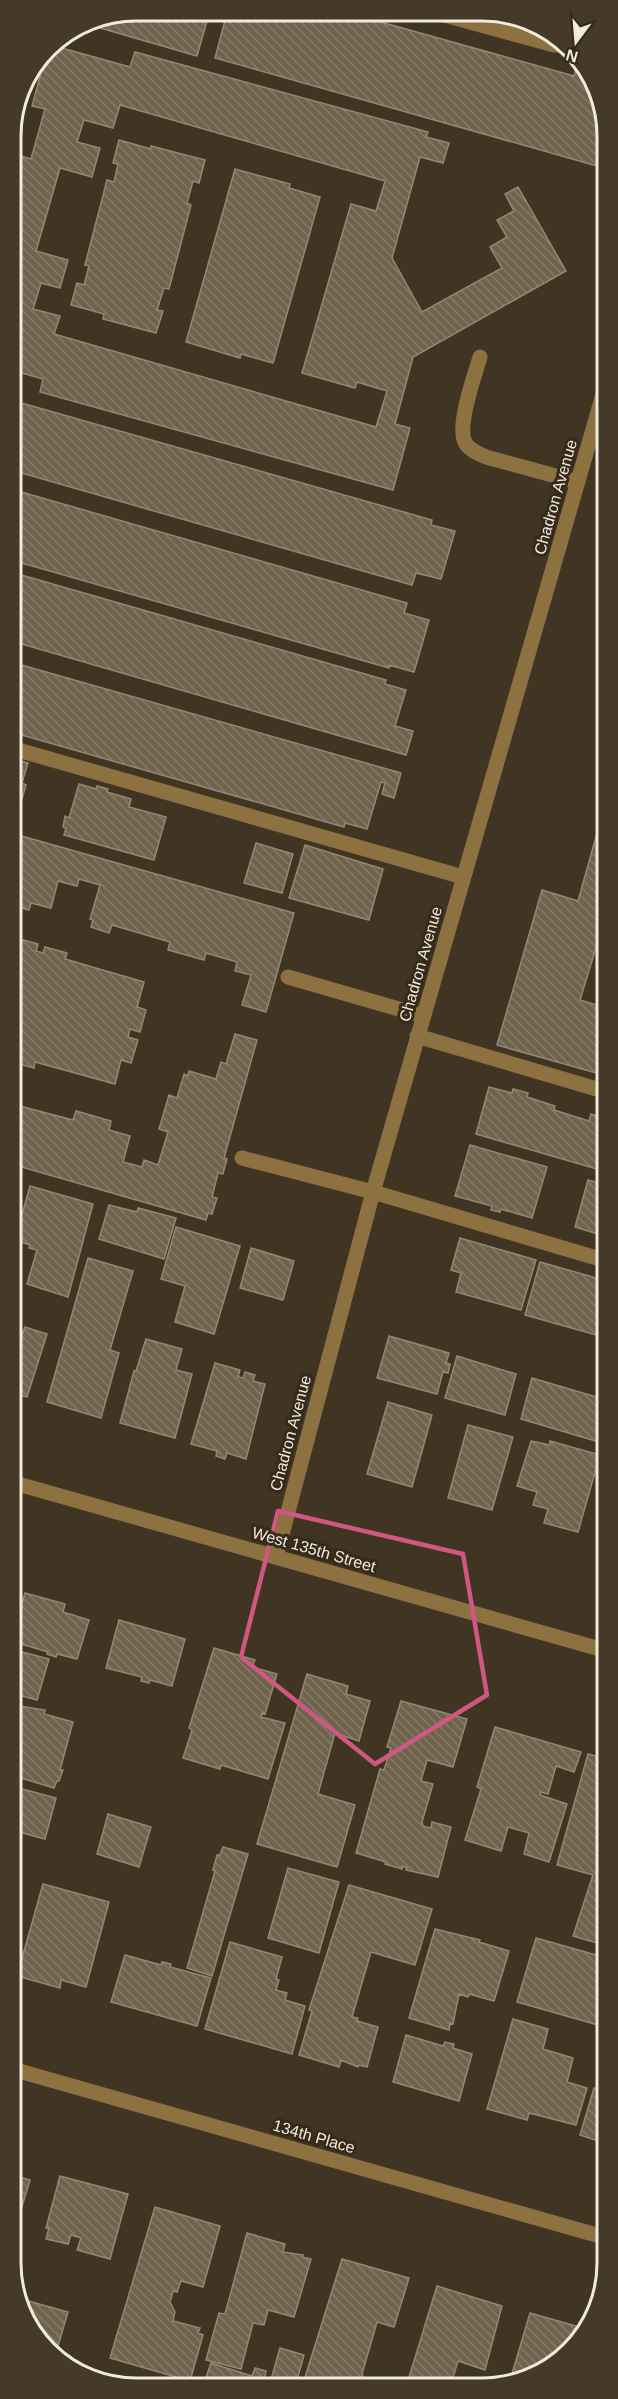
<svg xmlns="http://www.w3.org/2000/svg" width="618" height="2399" viewBox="0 0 618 2399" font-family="Arial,sans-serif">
	<defs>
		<pattern id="building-back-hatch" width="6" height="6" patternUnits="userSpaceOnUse" patternTransform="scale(1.5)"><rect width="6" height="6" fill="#6f634e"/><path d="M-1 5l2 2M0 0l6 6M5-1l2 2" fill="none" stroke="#847a67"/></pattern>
	</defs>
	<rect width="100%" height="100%" fill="#403522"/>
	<!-- building -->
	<path fill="url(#building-back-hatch)" stroke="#958872" stroke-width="1.5" fill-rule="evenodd" d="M136,11H169L207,21L197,56L83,23L88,20Z
		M236,11L345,12L574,76L579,60L606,119V133L597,166L215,58L227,13L234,15Z
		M51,45L130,67L135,52L428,132L426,137L449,143L443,163L420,157L392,258L422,312L502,268L490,247L507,237L497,220L514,211L505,194L518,187L566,271L413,357L395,424L410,428L393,490L40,392L43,379L15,371L17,367L11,365V178L17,155L31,159L45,109L32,106L48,47ZM120,105L385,181L376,211L351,204L302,373L355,388L357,382L387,391L376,427L54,334L60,316L33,309L41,283L60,288L68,260L36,251L60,168L92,177L100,148L77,142L84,120L113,128Z
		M28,76L12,134H11L20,88Z
		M119,140L151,149V146L205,160L199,183L193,181L187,203L191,205L169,289L164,288L157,310L163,311L156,333L103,319L104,314L71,305L77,283L84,285L89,266L85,265L107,180L114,182L118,164L113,163Z
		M235,169L290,184L289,188L320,197L273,363L241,354L240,358L186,342Z
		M11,400L432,520L431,525L455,531L441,579L416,573L412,585L11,470Z
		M11,489L407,603L404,613L429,620L414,672L389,665V668L11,560Z
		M11,572L386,680L385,684L406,690L395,726L413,731L406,755L11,641Z
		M11,662L401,773L394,798L382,794L385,783L381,782L367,829L345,823L344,827L11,732Z
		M607,737V773L597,770Z
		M11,758L28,763L22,783L26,785L19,810L16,809L13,819Z
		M79,784L96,789L97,786L108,789L107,792L131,799L129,807L166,817L154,860L64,835L66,828L63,827L65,816L69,818Z
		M599,826L607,828V912L580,1000L607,1008V1076L497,1045L542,890L578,901Z
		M11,833L294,913L266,1012L242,1005L251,975L235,971L237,962L206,953L204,960L168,950L170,942L112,925L109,933L91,927L93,920L90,919L100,885L79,879L77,886L58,881L51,908L31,903L29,910L11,905Z
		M256,843L293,854L282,893L244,883Z
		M305,845L383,869L369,920L289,898Z
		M16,938L38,944L36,951L43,953L45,947L67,953L65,959L144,982L137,1007L146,1010L140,1032L130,1029L128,1037L138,1040L131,1063L121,1060L115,1084L35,1062L34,1068L12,1062L14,1055L11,1054V944L14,945Z
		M235,1034L257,1040L224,1158L227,1159L223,1174L218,1173L212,1197L217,1198L212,1214L208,1213L206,1220L11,1164V1092L19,1094L16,1105L73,1120L76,1111L111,1121L109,1130L130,1136L123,1162L142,1167L144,1160L158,1165L168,1132L159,1129L169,1095L177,1098L184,1074L188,1076L189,1071L216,1079L221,1062L226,1064Z
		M489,1087L512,1093L513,1089L528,1093L527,1097L555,1106L554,1110L589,1121L591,1114L607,1119V1172L476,1134Z
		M470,1145L547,1167L532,1218L501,1209L500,1212L491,1210L492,1206L455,1196Z
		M588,1180L607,1185V1237L575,1227Z
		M11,1185L18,1186L11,1210Z
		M30,1186L93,1204L68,1297L27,1284L37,1250L29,1248L30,1245L15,1240Z
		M109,1205L137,1212L138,1208L176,1218L164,1259L99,1239Z
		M176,1227L240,1246L214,1334L175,1322L185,1286L161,1279Z
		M460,1238L536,1260L521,1310L456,1292L461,1273L451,1270Z
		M251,1248L294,1261L283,1300L240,1288Z
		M88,1258L133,1271L110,1350L119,1353L101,1418L47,1402Z
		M540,1262L607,1281V1338L525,1315Z
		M25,1327L47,1334L27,1397L11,1392V1335L21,1338Z
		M389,1336L449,1353L446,1363L450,1364L448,1373L443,1372L437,1394L377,1378Z
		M146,1339L182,1349L176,1370L192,1374L175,1438L120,1423L134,1371H136Z
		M457,1356L516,1374L505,1415L445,1398Z
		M215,1363L240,1370L238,1377L243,1378L245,1372L255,1375L253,1381L265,1384L246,1459L227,1453L225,1459L216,1456L217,1451L191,1444Z
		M532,1378L607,1400V1415L599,1442L521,1419Z
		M388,1402L432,1415L412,1487L367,1474Z
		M468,1425L513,1437L492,1510L448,1498Z
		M531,1441L550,1445V1441L600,1455L578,1532L544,1523L548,1509L533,1505L537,1492L517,1486Z
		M25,1593L65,1604L63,1612L89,1620L77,1659L57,1654L56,1657L47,1654L48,1652L11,1641Z
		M119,1620L185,1639L172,1686L150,1680L149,1683L141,1681L142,1677L106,1668Z
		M214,1648L255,1660L252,1667L277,1674L265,1714L262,1713L261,1717L285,1723L268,1779L221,1765L220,1769L183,1758L192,1730L189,1728Z
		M11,1649L49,1659L37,1700L11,1693Z
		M307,1674L348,1686L346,1694L370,1701L359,1741L335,1733L318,1794L355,1805L337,1867L257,1844Z
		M11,1700L20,1703V1706L45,1710L44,1714L73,1722L60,1770H63L59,1781H57L54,1788L11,1775Z
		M401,1701L467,1719L453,1767L427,1760L421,1781L433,1784L422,1822L423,1826L431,1828L432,1822L451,1827L438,1877L406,1870L407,1868L402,1866V1869L385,1864L386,1862L356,1853L380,1769L384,1770L391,1748L387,1747Z
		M495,1727L581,1752L574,1772L556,1766L548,1794L541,1792L540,1795L567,1804L549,1862L524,1854L529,1833L508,1827L501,1851L465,1840L481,1789L477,1787Z
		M588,1754L607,1759V1829L601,1850L607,1852V1946L573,1936L593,1875L557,1865Z
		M15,1787L56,1798L45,1839L11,1830V1799Z
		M108,1814L151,1827L139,1867L97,1854Z
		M223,1847L248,1854L212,1976L187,1968L215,1871L213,1870L217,1855H220Z
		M288,1868L339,1882L319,1953L268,1938Z
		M43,1884L109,1902L86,1987L61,1980L60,1988L17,1976Z
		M349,1885L432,1909L415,1965L371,1952L352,2017L358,2018L357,2021L378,2027L367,2067L359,2065L358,2067L341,2060L339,2067L299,2055L312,2011L309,2010Z
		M435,1929L480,1940L479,1942L509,1951L494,2001L469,1994L468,1997L459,1994L453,2024L450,2023L449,2030L409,2018Z
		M536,1938L607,1958V1991L598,2025L517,2002Z
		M230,1942L282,1957L276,1979L279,1980L276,1990L287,1993L285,2000L305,2006L292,2054L205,2029Z
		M125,1955L161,1965L162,1962L171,1964L170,1967L211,1978L197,2026L111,2002Z
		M513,2019L548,2029L543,2049L573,2058L567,2082L587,2088L576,2125L529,2113L527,2120L487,2109Z
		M406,2035L443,2046L445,2042L454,2044L453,2048L472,2054L459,2101L393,2082Z
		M594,2088L607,2092V2144L580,2135Z
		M12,2175L30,2180L18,2220L12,2218Z
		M60,2176L128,2194L110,2259L77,2250L81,2238L71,2235L68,2244L46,2239L49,2228H46Z
		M155,2207L220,2226L203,2287L181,2281L177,2292L173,2291L170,2302L175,2312L173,2321L200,2328L198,2333L203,2335L190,2381L110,2358Z
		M247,2233L285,2244L283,2252L303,2255L302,2257L311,2259L294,2317L268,2310L264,2325L253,2323L241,2369L206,2360L219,2313L225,2314Z
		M342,2259L409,2278L394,2327L377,2322L362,2374L364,2379L370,2381L374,2378L388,2383L392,2387H302Z
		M437,2286L502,2306L485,2370L458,2361L450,2387H406Z
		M21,2299L68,2312L55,2356L47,2351Z
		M530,2313L583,2328L576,2346L544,2372L509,2384Z
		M280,2348L304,2355L295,2387H269Z
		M211,2363L252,2376L255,2368L266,2371L263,2387L203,2386Z"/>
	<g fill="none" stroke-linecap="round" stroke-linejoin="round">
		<!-- minor -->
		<path stroke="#8e7140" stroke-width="15" d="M437,13L554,45H562
			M480,357C475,375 455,428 466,444C471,451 478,453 486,457L578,482
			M11,748L463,877
			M288,977L423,1016
			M417,1036L607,1092
			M242,1158L373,1192L607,1261
			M11,1482L607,1651
			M276,1557L373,1192L606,384
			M12,2069L607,2238"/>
	</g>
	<!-- marked area -->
	<path fill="none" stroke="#d05782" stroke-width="4.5" stroke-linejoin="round" d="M278,1511L463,1554L487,1695L375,1764L241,1657Z"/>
	<g text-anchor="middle" stroke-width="6" stroke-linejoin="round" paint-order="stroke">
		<!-- street labels -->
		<g font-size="16" fill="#f1eade" stroke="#362a18">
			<text transform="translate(555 497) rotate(-74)" y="6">Chadron Avenue</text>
			<text transform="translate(420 964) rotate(-74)" y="6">Chadron Avenue</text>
			<text transform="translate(290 1433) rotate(-75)" y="6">Chadron Avenue</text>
			<text transform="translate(314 1549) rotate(16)" y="6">West 135th Street</text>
			<text transform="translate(314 2136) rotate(16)" y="6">134th Place</text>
		</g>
	</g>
	<!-- crop -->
	<path d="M0 0H618V2399H0ZM136 21H482A115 115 0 0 1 597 136V2263A115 115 0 0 1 482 2378H136A115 115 0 0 1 21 2263V136A115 115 0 0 1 136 21Z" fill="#453928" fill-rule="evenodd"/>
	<path fill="none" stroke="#f1eade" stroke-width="3" d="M136 21H482A115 115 0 0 1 597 136V2263A115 115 0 0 1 482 2378H136A115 115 0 0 1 21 2263V136A115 115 0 0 1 136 21Z"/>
	<!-- north arrow -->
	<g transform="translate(576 42) rotate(196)" stroke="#362a18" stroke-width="4.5" paint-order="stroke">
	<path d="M0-4.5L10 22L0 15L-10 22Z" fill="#f1eade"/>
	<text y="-9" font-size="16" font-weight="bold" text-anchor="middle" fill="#f1eade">N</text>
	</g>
</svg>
